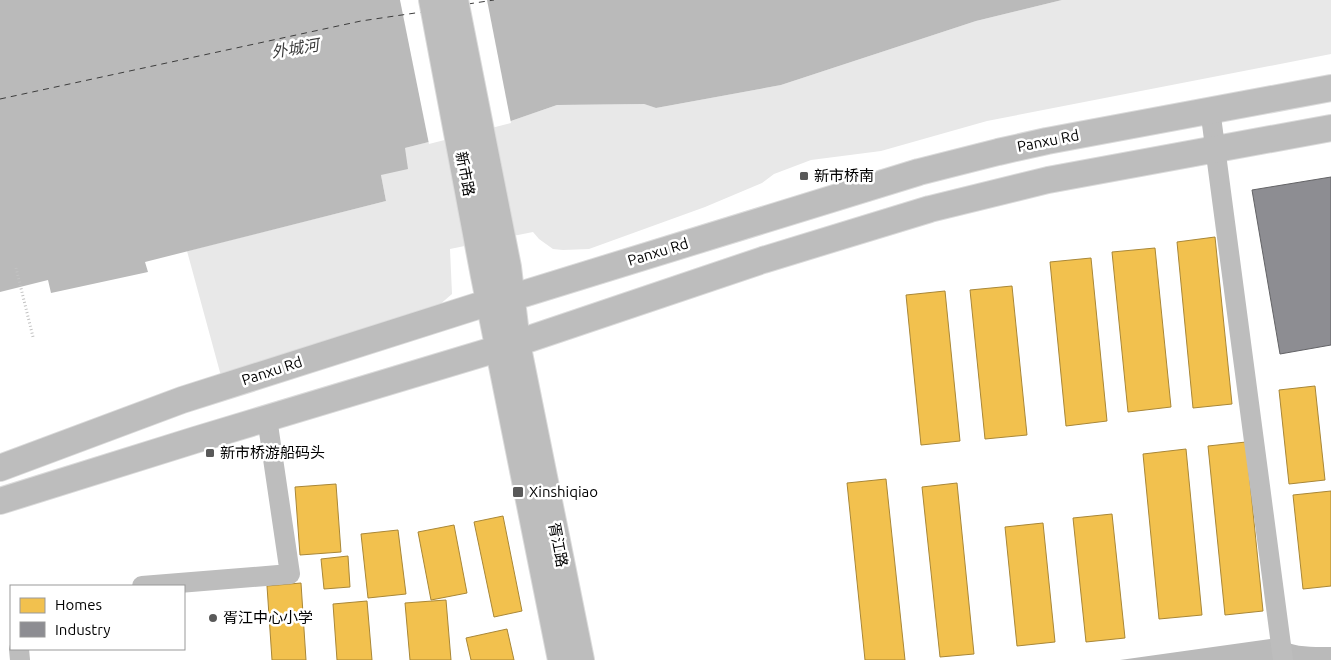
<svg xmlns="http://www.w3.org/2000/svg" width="1331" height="660" viewBox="0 0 1331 660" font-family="Ubuntu,'Noto Sans SC',sans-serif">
	<rect width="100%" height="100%" fill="#fff"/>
	<!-- green -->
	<path fill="#e8e8e8" d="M1062,0H1331V54L987,121L881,151L811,160L774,174L762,183L705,207L589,249L563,250L553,249L539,239L533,232L450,249L452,294L438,306L221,376L187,251L386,201L381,175L405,148L508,122L557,105L644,104L656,108L781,85L976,21Z"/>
	<!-- water -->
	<path fill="#bababa" d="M0,0H1062L976,21L781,85L656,108L644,104L557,105L508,122L405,148L408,169L381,175L386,201L145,262L148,272L51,293L48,280L0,292Z
		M1278,638C1294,648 1312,647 1331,647V660H1120Z"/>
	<!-- pier -->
	<path fill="#fff" d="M400,0H487L511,123L429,144Z"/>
	<!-- homes -->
	<path fill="#f2c14e" stroke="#a98737" d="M1215,237L1232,404L1193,408L1177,242Z
		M1155,248L1171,407L1128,412L1112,252Z
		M1091,258L1107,421L1066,426L1050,262Z
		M1012,286L1027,435L985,439L970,290Z
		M945,291L960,441L921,445L906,295Z
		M1315,386L1325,480L1289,484L1279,390Z
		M1246,442L1263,611L1225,615L1208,446Z
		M1186,449L1202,615L1159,619L1143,454Z
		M886,479L905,660H865L847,483Z
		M957,483L974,654L940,657L922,487Z
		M336,484L341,552L300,555L295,487Z
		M1331,491V586L1303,589L1293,495Z
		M1112,514L1125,638L1086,642L1073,518Z
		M503,516L522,611L494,617L474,522Z
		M1043,523L1055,642L1017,646L1005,527Z
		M454,525L467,593L431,600L418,532Z
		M398,530L406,594L368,598L361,534Z
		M348,556L350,587L324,589L321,559Z
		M301,583L306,660H272L267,586Z
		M446,600L451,660H410L405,603Z
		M367,601L372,660H337L333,604Z
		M507,629L514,660H471L466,638Z"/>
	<!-- industry -->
	<path fill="#8d8d92" stroke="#636366" d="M1331,177V345L1280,354L1252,190Z"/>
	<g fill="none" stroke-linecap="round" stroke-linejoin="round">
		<!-- ferry -->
		<path stroke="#3d3d3d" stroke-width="1" stroke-dasharray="6 5" stroke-linecap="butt" d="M468,4L494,0
			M0,99L361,21L422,12"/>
		<!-- major casing -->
		<g stroke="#dbdbdb" stroke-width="28">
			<path id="major" d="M432,0L484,276L561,660
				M455,0L508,267L517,343L581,660
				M0,468L182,400L490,302L510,298L919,172L998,152L1047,141L1331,88
				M0,501L195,440L517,343L763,260L930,209L1048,180L1331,128"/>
		</g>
		<!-- path -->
		<path stroke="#c2c2c2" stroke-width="3" stroke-dasharray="1 2.5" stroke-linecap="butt" d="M16,268L33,337"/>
		<!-- minor -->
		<path stroke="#bdbdbd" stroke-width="20" d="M1210,109L1283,660
			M142,586L290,574L267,418
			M19,649L20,660"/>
		<!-- major -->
		<use href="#major" stroke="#bdbdbd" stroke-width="26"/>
	</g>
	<!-- markers -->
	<g fill="#595959" stroke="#fff" stroke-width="2">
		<rect x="799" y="171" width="10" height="10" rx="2.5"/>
		<rect x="205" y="448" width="10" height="10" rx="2.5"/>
		<rect x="512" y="486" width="12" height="12" rx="2.5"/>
		<circle cx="213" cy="618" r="5"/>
	</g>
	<g text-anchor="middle" stroke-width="5" stroke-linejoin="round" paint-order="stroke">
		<!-- street labels -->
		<g font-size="15" fill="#000" stroke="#fff">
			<text transform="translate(1048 141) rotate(-11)" y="5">Panxu Rd</text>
			<text transform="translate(465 174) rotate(79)" y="5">新市路</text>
			<text transform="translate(658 252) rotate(-17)" y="5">Panxu Rd</text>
			<text transform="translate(272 371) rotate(-18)" y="5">Panxu Rd</text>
			<text transform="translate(558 545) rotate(79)" y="5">胥江路</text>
		</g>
		<!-- poi labels -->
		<g font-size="15" fill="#000" stroke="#fff" text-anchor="start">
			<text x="814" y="181">新市桥南</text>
			<text x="220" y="458">新市桥游船码头</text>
			<text x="529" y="497">Xinshiqiao</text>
			<text x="223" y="623">胥江中心小学</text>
		</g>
		<!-- water labels -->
		<g font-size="16" font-style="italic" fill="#3d3d3d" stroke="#fff">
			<text transform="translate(295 48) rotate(-9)" y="6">外城河</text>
		</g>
	</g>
	<!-- legend -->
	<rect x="10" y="585" width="175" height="65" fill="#ffffff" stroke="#999999"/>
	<rect x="20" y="598" width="25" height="15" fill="#f2c14e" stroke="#999999"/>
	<text x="55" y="610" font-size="15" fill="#000000">Homes</text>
	<rect x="20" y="622" width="25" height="15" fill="#8d8d92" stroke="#999999"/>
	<text x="55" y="635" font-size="15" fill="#000000">Industry</text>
</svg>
